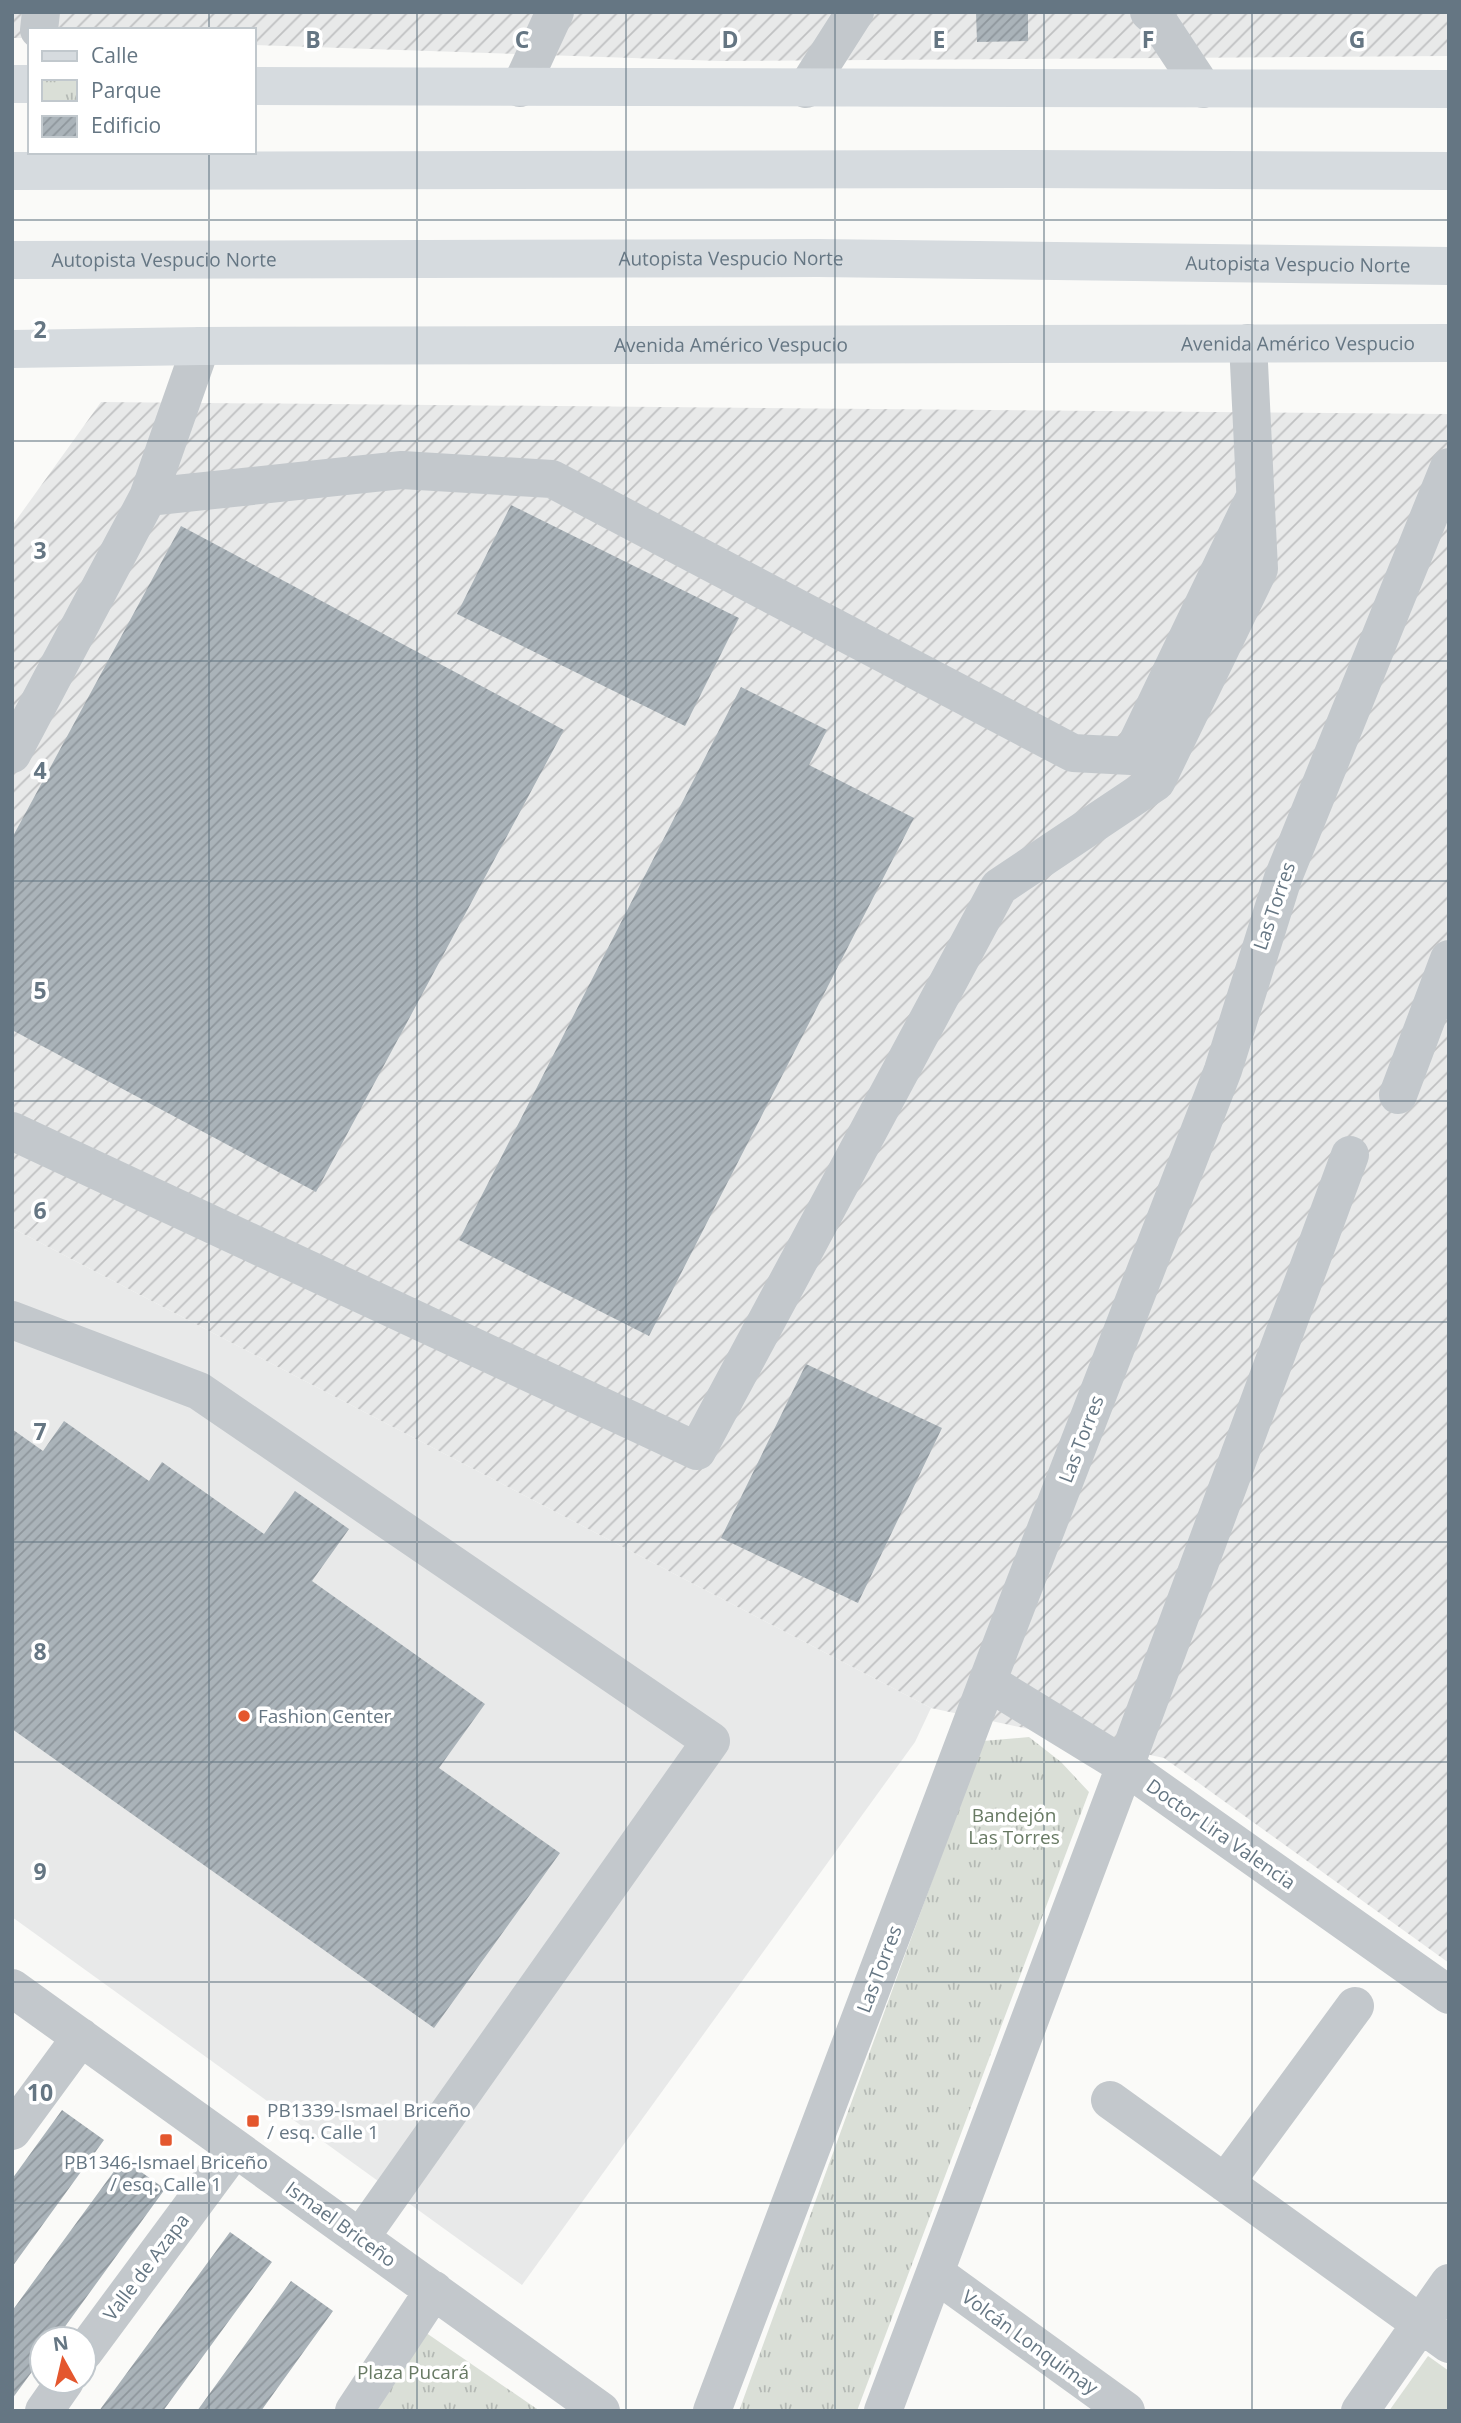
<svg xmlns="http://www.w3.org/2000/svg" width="1461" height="2423" viewBox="0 0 1461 2423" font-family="'Open Sans',sans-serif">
	<defs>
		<pattern id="industrial-furrows" width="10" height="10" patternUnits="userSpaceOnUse" patternTransform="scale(1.75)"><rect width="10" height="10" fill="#e8e9e9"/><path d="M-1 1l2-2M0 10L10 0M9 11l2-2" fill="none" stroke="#c0c1c2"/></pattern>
		<pattern id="park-tufts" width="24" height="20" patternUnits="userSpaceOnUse" patternTransform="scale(1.75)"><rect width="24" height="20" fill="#dadfd7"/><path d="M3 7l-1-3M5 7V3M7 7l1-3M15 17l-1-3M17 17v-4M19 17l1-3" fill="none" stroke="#b4b9b4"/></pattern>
		<pattern id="building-hatch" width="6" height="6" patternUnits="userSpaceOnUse" patternTransform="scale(1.75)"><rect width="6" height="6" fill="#aab3b9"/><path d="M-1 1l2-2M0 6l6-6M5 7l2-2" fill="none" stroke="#8e969c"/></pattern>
	</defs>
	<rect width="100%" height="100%" fill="#fafaf8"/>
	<!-- built -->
	<path fill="#e8e9e9" d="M12,1228L931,1708L915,1742L522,2285L12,1917Z"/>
	<!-- industrial -->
	<path fill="url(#industrial-furrows)" d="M12,12H1449V56L720,61L254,45V30H30V38H12Z
		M101,402L1449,414V1963L1164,1758L931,1708L12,1228V526Z"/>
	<!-- grass -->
	<path fill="#dadfd7" d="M1428,2356L1449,2371V2411H1389Z"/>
	<!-- park -->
	<path fill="url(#park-tufts)" d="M1029,1737L1061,1762L1089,1792L857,2411H739L983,1741Z
		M403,2317L540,2411H338Z"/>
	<!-- building -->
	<path fill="url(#building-hatch)" d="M976,12H1028V41L977,42Z
		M511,505L739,618L685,726L457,614Z
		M181,526L564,730L316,1192L12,1030V838Z
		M741,687L827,730L809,765L914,818L649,1336L459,1240Z
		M806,1364L942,1428L858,1603L721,1538Z
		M64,1421L149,1481L162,1462L264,1534L295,1491L349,1529L312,1581L485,1704L439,1768L560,1853L434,2028L12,1729V1429L43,1451Z
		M62,2110L104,2140L12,2267V2179Z
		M123,2159L165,2189L56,2339H42V2358L12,2399V2311Z
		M230,2232L272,2262L163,2411H99Z
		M291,2281L333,2311L261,2411H197Z"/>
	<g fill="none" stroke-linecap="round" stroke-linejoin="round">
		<!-- minor -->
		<path stroke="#c3c8cc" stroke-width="38" d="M1149,12L1156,18L1203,89
			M39,30L41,12
			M520,88L555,12
			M806,89L855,12
			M148,497L201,346
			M12,754L148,497L402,470L552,479L1073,753L1131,756L1253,501
			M1398,1095L1449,959
			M12,1131L697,1451L999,887L1156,782L1259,569L1248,343
			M12,1320L199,1391L711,1741L360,2238
			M988,1682L1125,1766L1449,1995
			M12,1988L601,2411
			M1110,2100L1449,2344
			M12,2131L81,2037
			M1225,2183L1355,2006
			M935,2273L1126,2411
			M84,2352L235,2148
			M44,2411L65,2381
			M354,2411L434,2290
			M712,2411L1002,1643L1223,1070L1283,878L1449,467
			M883,2411L1125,1766L1350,1155
			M1360,2411L1449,2283"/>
		<!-- major -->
		<g stroke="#d6dbdf" stroke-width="38">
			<path d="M12,84H30"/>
			<path d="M254,86L1449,89"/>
			<path id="s1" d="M12,349L201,346L1449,343"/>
		</g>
		<!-- highway -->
		<g stroke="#d6dbdf" stroke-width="38">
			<path d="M12,171L1033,169L1449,171"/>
			<path id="s2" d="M12,260L818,258L1449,266"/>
		</g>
	</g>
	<!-- grid -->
	<path fill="none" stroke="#657683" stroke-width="2" stroke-opacity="0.55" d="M209,12V30M417,12V2411M626,12V2411M835,12V2411M1044,12V2411M1252,12V2411M209,152V2411M12,220H1449M12,441H1449M12,661H1449M12,881H1449M12,1101H1449M12,1322H1449M12,1542H1449M12,1762H1449M12,1982H1449M12,2203H1449"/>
	<!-- markers -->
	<g fill="#e4572e" stroke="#fff" stroke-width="2.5">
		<circle cx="244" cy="1716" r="7"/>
		<rect x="246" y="2114" width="14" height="14" rx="3.5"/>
		<rect x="159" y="2133" width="14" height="14" rx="3.5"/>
	</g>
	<g text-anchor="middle" stroke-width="7" stroke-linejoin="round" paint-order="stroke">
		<!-- street labels -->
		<g font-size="19" fill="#657683" stroke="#fff">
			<text dy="7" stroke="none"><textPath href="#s2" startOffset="719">Autopista Vespucio Norte</textPath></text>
			<text dy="7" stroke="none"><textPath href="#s2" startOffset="152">Autopista Vespucio Norte</textPath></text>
			<text dy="7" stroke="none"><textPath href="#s2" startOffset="1286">Autopista Vespucio Norte</textPath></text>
			<text dy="7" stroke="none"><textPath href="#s1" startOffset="1286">Avenida Américo Vespucio</textPath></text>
			<text dy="7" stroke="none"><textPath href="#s1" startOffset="719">Avenida Américo Vespucio</textPath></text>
			<text transform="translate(1274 906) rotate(-71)" y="7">Las Torres</text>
			<text transform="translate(1081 1439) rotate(-69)" y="7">Las Torres</text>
			<text transform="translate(1221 1834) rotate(35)" y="7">Doctor Lira Valencia</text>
			<text transform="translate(879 1969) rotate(-69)" y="7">Las Torres</text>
			<text transform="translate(341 2224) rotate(36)" y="7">Ismael Briceño</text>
			<text transform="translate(146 2267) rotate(-53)" y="7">Valle de Azapa</text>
			<text transform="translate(1030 2342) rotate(36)" y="7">Volcán Lonquimay</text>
		</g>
		<!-- poi labels -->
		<g font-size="19" fill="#657683" stroke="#fff" text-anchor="start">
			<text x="258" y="1723">Fashion Center</text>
			<text x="267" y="2117">PB1339-Ismael Briceño<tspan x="267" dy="22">/ esq. Calle 1</tspan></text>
			<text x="166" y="2169" text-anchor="middle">PB1346-Ismael Briceño<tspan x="166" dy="22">/ esq. Calle 1</tspan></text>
		</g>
		<!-- park labels -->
		<g font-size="19" fill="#687a64" stroke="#fff">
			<text x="1014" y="1822">Bandejón<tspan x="1014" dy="22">Las Torres</tspan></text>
			<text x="413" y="2379">Plaza Pucará</text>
		</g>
	</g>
	<g font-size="23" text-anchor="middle" font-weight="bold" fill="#657683" stroke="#fff" stroke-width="7" stroke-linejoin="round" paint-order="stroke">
		<text x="313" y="48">B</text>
		<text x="522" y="48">C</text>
		<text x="730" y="48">D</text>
		<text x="939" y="48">E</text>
		<text x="1148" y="48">F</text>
		<text x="1357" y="48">G</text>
		<text x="40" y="338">2</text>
		<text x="40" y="559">3</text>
		<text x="40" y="779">4</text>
		<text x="40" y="999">5</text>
		<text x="40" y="1219">6</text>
		<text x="40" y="1440">7</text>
		<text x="40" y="1660">8</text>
		<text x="40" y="1880">9</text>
		<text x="40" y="2101">10</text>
	</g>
	<!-- border -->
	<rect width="1461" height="2423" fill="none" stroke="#657683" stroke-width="28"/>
	<!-- legend -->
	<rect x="28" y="28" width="228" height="126" fill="#ffffff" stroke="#c1c8cd" stroke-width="2"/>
	<rect x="42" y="51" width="35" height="10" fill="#d6dbdf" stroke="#c1c8cd" stroke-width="2"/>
	<text x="91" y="63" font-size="21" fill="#657683">Calle</text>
	<rect x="42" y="80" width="35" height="21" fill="url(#park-tufts)" stroke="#c1c8cd" stroke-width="2"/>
	<text x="91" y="98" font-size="21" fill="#657683">Parque</text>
	<rect x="42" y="116" width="35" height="21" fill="url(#building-hatch)" stroke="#c1c8cd" stroke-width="2"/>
	<text x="91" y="133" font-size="21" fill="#657683">Edificio</text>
	<!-- north arrow -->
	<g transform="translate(63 2360) rotate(352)"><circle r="33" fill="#ffffff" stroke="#c1c8cd" stroke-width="2"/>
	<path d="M0-5L12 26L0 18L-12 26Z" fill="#e4572e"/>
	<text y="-10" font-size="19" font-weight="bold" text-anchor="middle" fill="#657683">N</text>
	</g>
</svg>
